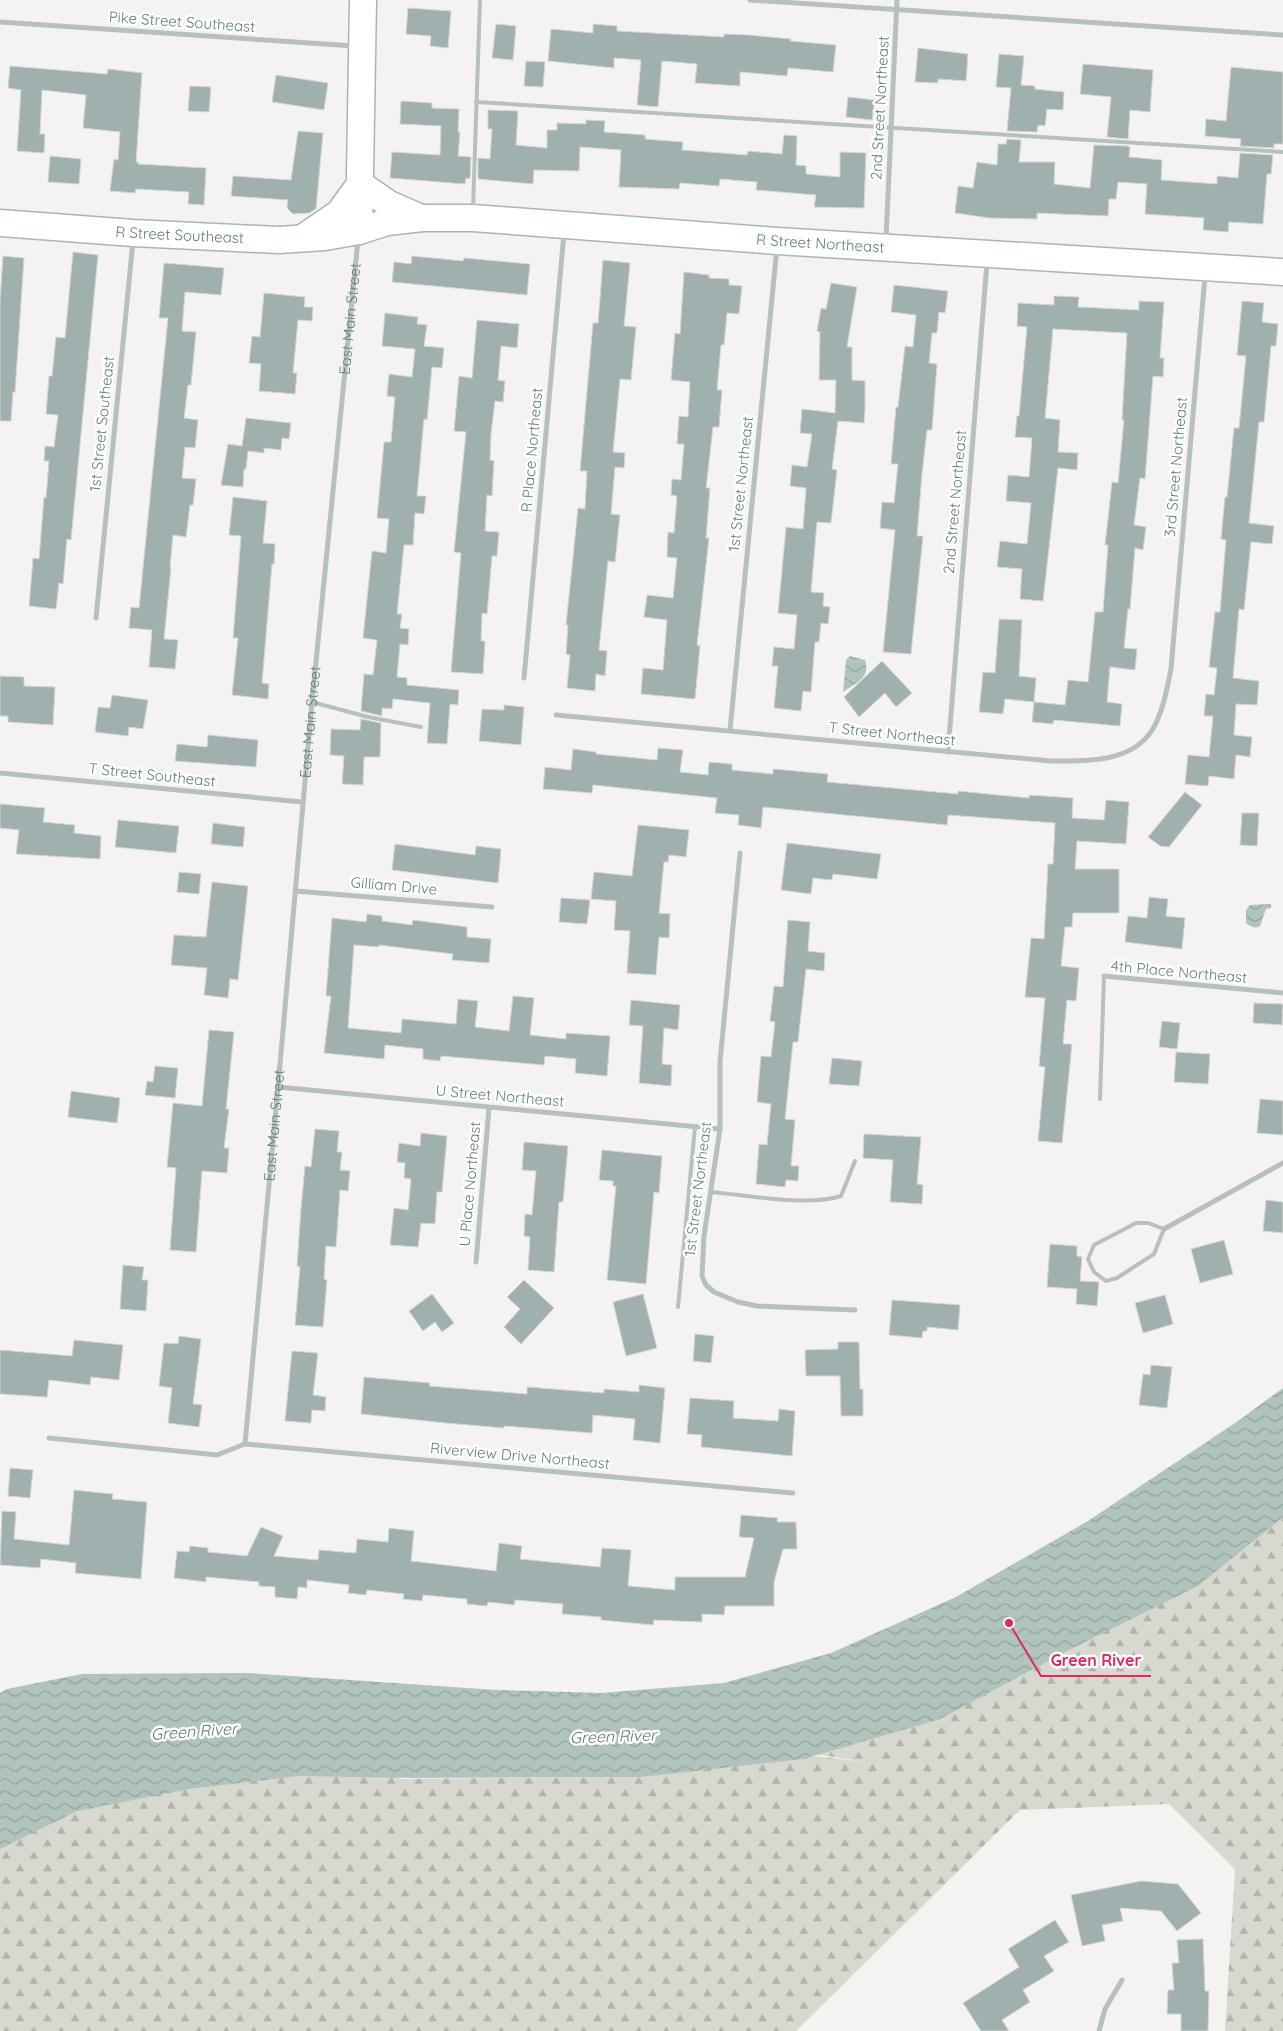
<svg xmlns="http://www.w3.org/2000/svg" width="1283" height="2031" viewBox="0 0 1283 2031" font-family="Quicksand,sans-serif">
	<defs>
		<pattern id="forest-firs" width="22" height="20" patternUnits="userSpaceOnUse" patternTransform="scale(1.25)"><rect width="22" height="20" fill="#d7d8ce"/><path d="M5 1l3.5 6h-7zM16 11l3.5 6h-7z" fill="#b2b4ac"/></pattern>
		<pattern id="water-waves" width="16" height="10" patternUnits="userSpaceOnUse" patternTransform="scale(1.25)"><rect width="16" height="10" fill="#b0c3bd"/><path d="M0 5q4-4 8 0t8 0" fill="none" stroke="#93a39f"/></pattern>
	</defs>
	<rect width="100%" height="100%" fill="#f5f3f1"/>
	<!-- forest -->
	<path fill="url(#forest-firs)" d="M1283,1470V2031H1225L1235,1869L1169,1804L1020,1810L796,2031H0V1786L403,1738L399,1779L642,1777L814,1756L866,1762L716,1739Z"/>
	<!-- water -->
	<path fill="url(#water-waves)" d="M850,656L865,660C871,678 856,683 843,692L846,660Z
		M1271,904V908L1266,909L1260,926C1255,929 1251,927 1246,923V910L1250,905Z
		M1283,1388V1517L1198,1586L1069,1650L940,1719L803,1759L642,1777L414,1778L297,1776L189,1789L77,1811L0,1849V1693L7,1689L82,1674L247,1673L497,1690L602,1693L724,1683L831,1653L956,1597L1088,1521L1238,1421Z"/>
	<!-- building -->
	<path fill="#a0b0ae" stroke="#d6d5d4" d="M408,8L451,11L448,48L430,46L431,36L406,34Z
		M496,24L516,26L513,60L492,58Z
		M593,24L617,26V31L724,37V34L749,35L791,39L790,41L836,45L833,72L788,68L787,76L740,72V86L695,83L697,64L662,61L658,107L637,105L641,60L614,58V68L548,61L551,29L593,33Z
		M918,48L968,54L966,81L938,79V83L915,82Z
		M999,54L1024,56L1021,85L1035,86V89L1064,92L1063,110L1047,109L1045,126L1038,125L1037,132L1007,131L1011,88L996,87Z
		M526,61L545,62L543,87L524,86Z
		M1083,64L1153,70L1150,112L1130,110L1128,139L1107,137L1111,97L1080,94Z
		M10,66L107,74L108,69L142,73L136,162H138V164L206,168L204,205L188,204L189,192L136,189L135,193L110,191L114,159L118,160L120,132L83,128L86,95L42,90L40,134H45L44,153L17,151L21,90L8,88Z
		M1231,67L1283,72V144H1274V148L1240,146L1241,139L1205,136L1206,119L1226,121Z
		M276,75L328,83L324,110L272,102Z
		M190,86L211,87L209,112L188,111Z
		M848,97L875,100L872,120L846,117Z
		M401,101L432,103V108L459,109L458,132H460L458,156L471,157L470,179L466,178L465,184L390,178L392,152L440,155L441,126L400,124Z
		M488,110L518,111L516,145L547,148V130H557V123L586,124V120L605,121L604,132L645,135V139L683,142L682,150L747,155L748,151L782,154L784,135L797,136L796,165L806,166V174L840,177V152L866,153L864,208L814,207L816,195L756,190L757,182L720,179L719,186L680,183L679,189L619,187L621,150L580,147L579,171L534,170L533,184L478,179V158L490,159L492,129H488Z
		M298,131L323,133L316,209L309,213L293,214L287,208L288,200L231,196L233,176L291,180Z
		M1007,139L1021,140L1019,162H1055L1054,184L1090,188L1094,145L1127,146L1130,147L1129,157L1162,160L1161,180L1217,184V176L1238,178L1240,153L1273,155L1271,174H1267L1263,224L1229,222L1228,232L1203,230L1204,218L1145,214L1147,184L1118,182L1116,199H1109L1108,216L1037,213V219L989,218L955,213L958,186L973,188L977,162L997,165L998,144H1006Z
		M50,156L81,159L79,184L48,182Z
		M73,252L98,255L71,540L67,539L63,584L59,583L56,609L29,606L33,558L39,559L44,497L46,498L49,461H44L45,446L54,447L58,415L46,414L49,376H52L56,337L65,338Z
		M3,256L24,258L15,392H13L11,421H0V301Z
		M412,256L463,261L464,258L530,264L527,295L392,282L394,262L411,264Z
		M603,260L630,263L624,326L636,327L631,380L620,379L613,452L625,453L624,468L615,467L611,514L620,515L615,562L608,561L599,650L607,651L605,676L596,674L595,691L567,688L570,655L566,654L568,625H566L578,508L585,509L587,471H580L593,323H598Z
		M164,263L224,268L221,295L185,292L182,331L196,332L191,385H188L184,418L198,420L195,448L185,447L182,478L196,479L193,505H190L186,537L173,535L170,567L171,568L164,639L178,640L175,669L149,667L152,630L129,628L131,607L139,608L168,318H159Z
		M684,272L709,275V278L729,279V285L742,286L739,314L727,313L724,345H721L717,390H722L719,427H713L706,488H710L706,538H709L697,645L700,646L695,699L641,694L643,668L663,670L667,620L644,617L647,595L673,598L677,558L667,557L668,532L674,533L677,496L671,495L672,479L681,480L684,444H677L679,416L688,417L690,382L671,380L675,333L680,334Z
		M831,283L857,287L847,347H852V380L865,381V410L864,423L838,421L832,469L837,470L831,523L817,522L811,592L824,593L823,606L830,607L828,624L821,623L819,642H815L811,692L803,691L801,711L774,708L778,666H772L774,647L794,649L797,615L778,613L786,527L803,529L806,488L790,486L792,465L807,467L812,434L800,433L802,409L835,413L836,380H819L820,332L817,331L821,308L826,309Z
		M894,285L948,291L945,313L939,312L937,333H932L929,363L937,364L932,430H927L922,474L917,536H923L911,654L883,652L895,530L880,528L882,502L894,503L898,464H891L896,407H898L905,346L913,347L916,315L891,312Z
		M264,293L305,297L304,307H313L312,321L298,320L293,373H297L295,394L259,391L261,364L249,363L252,336L260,337Z
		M1054,296L1079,297L1078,307L1139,310V301L1164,302L1160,358H1164L1163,377L1153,376L1145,479L1140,478L1134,525L1146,527L1143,550L1135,548L1130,609H1128L1124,648L1137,649L1135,670L1110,667L1107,702L1122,704L1120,726L1054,720L1053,724L1032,722L1034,702L1065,705L1068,680L1088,682L1095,612H1103L1108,545H1105L1112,482L1118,483L1124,420H1122L1127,333L1053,329L1045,418L1060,420L1058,452L1078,453L1077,470L1058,468L1043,601L1020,599L1022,569L997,567L1000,541L1027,544L1031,503L1006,501L1008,475L1029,477L1032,438L1015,437L1017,416H1019L1027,327L1017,326L1018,303L1054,305Z
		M1242,301L1264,303L1262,322L1278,324L1276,346H1271L1264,422H1259L1249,523L1274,526L1272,544L1251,542L1244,610L1239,609L1233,678L1259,681L1257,705L1236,704L1234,735L1252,737L1250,757L1236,755L1234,779L1209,776L1208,786L1185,784L1188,755L1209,757L1213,716H1204L1206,694L1214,695L1217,668L1209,667L1215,612H1220L1226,540L1221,539L1225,497H1227L1234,428H1239L1246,356L1237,355Z
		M385,313L418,317L417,324L427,325L424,346L444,348L442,368L432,367L427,420L424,419L417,496H426L424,514L415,513L413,545H404L397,614H402L400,628L409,629L408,645L400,644L397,677L407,678V685L459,690L458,705L450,704L447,744L427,743L430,703L393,699L392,709L382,708V716L361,711L364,674L373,675L377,640L363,638L372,551L386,553L389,519L377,518L384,442H391L395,397L387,396L389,374L412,377L415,349L382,346Z
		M477,320L519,324L517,348L501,346L498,380L505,381L503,402L495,401L491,434L490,460L494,461L492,496L487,495L485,531L499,532L497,556H492L487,614L482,613L481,641H485L483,674L451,672L461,553L454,552L466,432L454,431L459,376L472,378Z
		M246,418L291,423L289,439L282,438L281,450L264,448V453L248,451L246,469H244L243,487L221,485L228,444L242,446Z
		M233,497L267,501L263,543L275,544L274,565L272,564L262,683L269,684L268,699L232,695L238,638H233L241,536L229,535Z
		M999,619L1022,620L1019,676L1036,678L1034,702L1005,699L1003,714L979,712L983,672L995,673Z
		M882,661L912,693L896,707L885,693L859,717L844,697Z
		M0,676L24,677V686L55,687L53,725L8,722V716H0Z
		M112,695L148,700L143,729L129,727L128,736L95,732L98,707L110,708Z
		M504,705L524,707L521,745L479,741L482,709L504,710Z
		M361,719L381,723L380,757H364L363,785L342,784L344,756L330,755L331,729L360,730Z
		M208,735L258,740L256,767L175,761L177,744L207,747Z
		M658,748L683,750L680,772L708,775L709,762L732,764V770L773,774V769L828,774L827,782L958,794V791L1029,798V795L1073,798L1072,818L1104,820L1106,800L1129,802L1126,844L1077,841L1075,869H1119V913H1073L1072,927H1065L1061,966L1079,968L1076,1001L1067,1000L1063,1044H1072L1062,1143L1038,1141L1045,1067L1039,1066L1045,998L1025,997L1031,938L1044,939L1048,864H1053L1055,823L948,815L947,825L763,807L761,828L738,825L739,815L715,813L717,798L593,785L592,793L543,789L545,767L571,770L573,749L596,752V754L657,760Z
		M1185,792L1202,805L1169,847L1160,846L1148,837Z
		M0,804L45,808L43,822L75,825L74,833L101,836L100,859L16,854L19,830L0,828Z
		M1242,813H1259L1257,846L1240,845Z
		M118,820L179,826L176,853L115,847Z
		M213,823L245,827L243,847L211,844Z
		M638,825L689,830L686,857L669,855L668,862H664L659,913L670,914L669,938L659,937L656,975L627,973L630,931L614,930L616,901L591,899L594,872L632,876Z
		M787,843L881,854L877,879L833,874L832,880L813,878L811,894L781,890Z
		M395,844L475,855L476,846L501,849L498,883L392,870Z
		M179,872L201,874L199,894L177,892Z
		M212,882L248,886L238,980L230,979L228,998L204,995L207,968L171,965L174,935L206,937Z
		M1149,897L1168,899L1166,916L1185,918L1182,949L1125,942L1128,916L1147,918Z
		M561,898L590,900L587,924L559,922Z
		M367,914L382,916V921L412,925L413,920L467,927V937L491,939L489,963L452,960L453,954L379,945V947L354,945L348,1028L401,1033L402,1019L456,1024L458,999L478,1001L475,1027L509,1031L513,996L534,998L530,1035L566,1039V1033L610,1036L607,1076L575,1073L576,1059L545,1056L544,1065L441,1056L440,1061L423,1059V1049L385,1045L384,1059L324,1053L331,996H326L332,918L366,922Z
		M788,920L810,922L808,951L825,953L824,971L806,969L798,1042H793L785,1119L795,1120L791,1166H799L798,1181L786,1180L785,1187L756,1184L759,1144L767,1145L771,1104L757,1102L761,1056L771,1057L775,1022L770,1021L774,986L783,987Z
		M631,1000L680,1005L678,1030L664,1028L662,1064L672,1065L671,1086L639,1083L643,1026L629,1025Z
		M1254,1003L1283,1004L1282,1025L1253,1023Z
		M1162,1021L1180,1023L1177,1049L1159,1047Z
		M209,1030L234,1032L226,1109H229L224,1148H229L227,1173L202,1171L196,1252L170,1250L176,1168L167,1167L173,1103L202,1106Z
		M1176,1052L1210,1054L1208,1084L1174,1082Z
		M832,1058L862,1061L859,1086L829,1084Z
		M155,1066L178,1068L175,1098L145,1095L147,1081L153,1082Z
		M71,1091L120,1098L117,1123L68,1117Z
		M1260,1099L1283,1101V1135L1257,1133Z
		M315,1129L339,1131L337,1152H342L340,1170L350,1171L348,1191L340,1190L336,1247L326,1246L324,1279L327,1280L323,1327L295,1325L300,1267L297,1266L301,1208L305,1166L311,1167Z
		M421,1133L447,1136L442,1192H437L435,1224L421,1223L418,1247L390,1245L394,1208L408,1210L411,1179L404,1178L405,1163L397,1162L399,1143L420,1146Z
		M864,1134L921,1137L917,1184L923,1185L922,1204L890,1202L893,1160L863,1158Z
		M524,1142L568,1146L563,1202H559L554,1272L528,1270L530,1237L524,1236L525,1214L532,1215L536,1171L522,1170Z
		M602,1150L662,1156L659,1193L654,1192L646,1284L607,1280L616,1186H613V1181L599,1180Z
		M1266,1200L1283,1202V1233L1263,1231Z
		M1224,1240L1233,1274L1200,1283L1191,1249Z
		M1050,1244L1077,1246V1256L1082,1257L1080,1281L1099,1282L1097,1306L1076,1304L1077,1289L1047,1287Z
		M123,1265L144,1267L142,1280H148L146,1311L120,1309Z
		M524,1280L554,1308L521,1344L504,1327L520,1309L507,1297Z
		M432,1294L454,1323L442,1332L435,1322L423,1331L409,1311Z
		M643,1294L657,1348L626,1356L613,1302Z
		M1165,1295L1173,1324L1143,1333L1135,1303Z
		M892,1300L960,1305L958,1330L927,1327V1331H923L922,1338L889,1335Z
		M695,1334L714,1336L711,1363L693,1361Z
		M179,1336L201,1339L193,1404L202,1405L199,1427L168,1423L172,1388L159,1386L164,1343L178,1344Z
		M74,1340L123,1345L119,1380L91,1377L90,1385L49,1380L47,1397L0,1394V1350L72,1356Z
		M838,1342H859L860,1389H863V1416H841L840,1376H806L805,1350L838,1349Z
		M292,1351L318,1353L313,1395L326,1397L325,1411L312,1410L311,1423L285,1421Z
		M1151,1365L1172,1367L1167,1408L1139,1405L1143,1374L1150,1375Z
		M364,1377L430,1383L429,1386L527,1394V1387L604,1393V1389L639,1392V1385L665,1388L660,1443L633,1440L635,1419L593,1415L592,1433L504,1426V1428L446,1423L361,1414Z
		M690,1398L734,1401L733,1418L778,1421L779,1409L795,1411L792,1456L701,1447L702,1435L687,1434Z
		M10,1468L33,1470L30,1498L8,1496Z
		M74,1490L113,1494L112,1499L147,1502L141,1579L75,1573L76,1563L41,1559L40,1568L0,1565L2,1511L16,1512L14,1539L69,1545Z
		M741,1515L778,1518L777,1522H796L797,1549H783L774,1582V1606H725L724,1615L702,1614V1622L654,1620L653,1625L601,1620V1617L562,1614L563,1604L515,1600L514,1605L488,1602L487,1606L467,1604V1599L423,1595L422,1601L403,1599L404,1594L367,1590L366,1595L348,1593L349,1585L307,1580V1588L298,1587L297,1599L275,1597V1587L259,1586V1582L206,1577V1582L174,1578L177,1551L189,1552L190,1546L208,1548V1552L247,1556L261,1527L283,1536L274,1556L318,1560L319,1550L356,1553L357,1539L388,1542L389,1528L414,1531L411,1561L496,1571L499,1543L522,1546L520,1559L600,1567L602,1548L631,1550L628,1586L675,1590V1577H745L754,1538L739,1537Z
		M1141,1881L1178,1884L1201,1913L1177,1931L1161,1911L1120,1908L1123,1921L1102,1925L1105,1941L1082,1946L1071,1895Z
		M1055,1920L1069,1942L1044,1956L1054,1971L1023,1990L1030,2002L1002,2020L1009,2031H981L963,2003L1019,1967L1008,1949Z
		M1203,1939L1205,1991H1209L1208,2031H1181V2014H1167L1168,1990H1174L1172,1963H1179L1177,1940Z"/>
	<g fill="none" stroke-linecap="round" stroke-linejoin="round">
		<!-- secondary casing -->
		<g stroke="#a9b5b4" stroke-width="29">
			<g id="secondary">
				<path id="s2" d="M0,223L133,233L279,240L325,237L359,231L387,222L422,218H473L777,241L1283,272"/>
				<path d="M359,231L363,0"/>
				<path d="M304,237L339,213L360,184L389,204L421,218"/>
			</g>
		</g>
		<!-- lane -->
		<path stroke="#b6c0bf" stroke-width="4" d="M476,102L1283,152
			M473,208L480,0
			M312,702L368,717L421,727
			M1100,1099L1104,976
			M711,1192C748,1195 806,1207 841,1196L855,1161
			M1136,1223H1148L1164,1229L1154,1254L1117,1278L1106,1281L1094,1272L1088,1259L1094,1245Z
			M678,1307L695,1127"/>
		<!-- street -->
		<g stroke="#b6c0bf" stroke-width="5">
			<path d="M750,0L1283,35"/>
			<path d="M0,22L354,46"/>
			<path d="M886,239L897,0"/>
			<path d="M96,618L133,241"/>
			<path d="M524,678L564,233"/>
			<path d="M556,715L1051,761C1088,761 1136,763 1155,725C1164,707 1167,688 1171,669L1205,276"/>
			<path d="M730,730L777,247"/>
			<path d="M948,752L987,262"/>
			<path d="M0,773L302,802"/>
			<path d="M740,853L720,1062V1129L704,1236L702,1276L706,1285L714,1292L738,1302L757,1306L855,1310"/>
			<path d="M295,891L492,907"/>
			<path d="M1104,976L1283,993"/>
			<path d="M278,1087L720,1129"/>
			<path d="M1164,1229L1283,1163"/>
			<path d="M476,1262L489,1108"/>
			<path d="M49,1438L217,1455L245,1444L793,1493"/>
			<path id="s1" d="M245,1444L278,1087L312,702L358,240"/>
			<path d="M1099,2031L1105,2009L1122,1980"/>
		</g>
		<!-- secondary -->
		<use href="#secondary" stroke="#fff" stroke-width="26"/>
	</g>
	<g text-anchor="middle" stroke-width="5" stroke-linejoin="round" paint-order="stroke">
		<!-- street labels -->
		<g font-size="15" fill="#607c7a" stroke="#fff">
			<text transform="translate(182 22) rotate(4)" y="5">Pike Street Southeast</text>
			<text transform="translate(880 108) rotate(-87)" y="5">2nd Street Northeast</text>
			<text dy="5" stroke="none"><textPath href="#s2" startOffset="180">R Street Southeast</textPath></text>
			<text dy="5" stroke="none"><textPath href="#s2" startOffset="824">R Street Northeast</textPath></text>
			<text dy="5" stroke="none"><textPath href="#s1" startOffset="1130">East Main Street</textPath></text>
			<text transform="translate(102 424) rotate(-84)" y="5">1st Street Southeast</text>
			<text transform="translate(532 450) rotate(-85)" y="5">R Place Northeast</text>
			<text transform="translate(1176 467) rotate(-85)" y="5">3rd Street Northeast</text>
			<text transform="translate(741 484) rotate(-84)" y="5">1st Street Northeast</text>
			<text transform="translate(955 502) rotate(-85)" y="5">2nd Street Northeast</text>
			<text dy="5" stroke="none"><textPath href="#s1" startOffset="725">East Main Street</textPath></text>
			<text transform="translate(892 734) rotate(6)" y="5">T Street Northeast</text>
			<text transform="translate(152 775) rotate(6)" y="5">T Street Southeast</text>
			<text transform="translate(394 886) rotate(5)" y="5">Gilliam Drive</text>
			<text transform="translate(1179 972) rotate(5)" y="5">4th Place Northeast</text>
			<text transform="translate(500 1096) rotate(5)" y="5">U Street Northeast</text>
			<text dy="5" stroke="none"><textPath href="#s1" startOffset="320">East Main Street</textPath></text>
			<text transform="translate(470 1184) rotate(-85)" y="5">U Place Northeast</text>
			<text transform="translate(698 1189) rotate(-83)" y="5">1st Street Northeast</text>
			<text transform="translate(520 1456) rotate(5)" y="5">Riverview Drive Northeast</text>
		</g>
		<!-- water labels -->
		<g font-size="16" font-style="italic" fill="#5b7870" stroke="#fff">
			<text transform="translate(194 1731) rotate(-4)" y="6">Green River</text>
			<text transform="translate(613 1736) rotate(-2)" y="6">Green River</text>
		</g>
	</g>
	<!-- callouts -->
	<path fill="none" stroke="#e02762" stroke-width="2" d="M1009 1623L1041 1676H1151"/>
	<circle fill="#e02762" stroke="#fff" stroke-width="2" cx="1009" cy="1623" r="5"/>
	<g font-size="16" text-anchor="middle" font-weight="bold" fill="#e02762" stroke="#fff" stroke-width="5" stroke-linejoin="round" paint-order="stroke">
		<text x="1096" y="1666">Green River</text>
	</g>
</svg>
